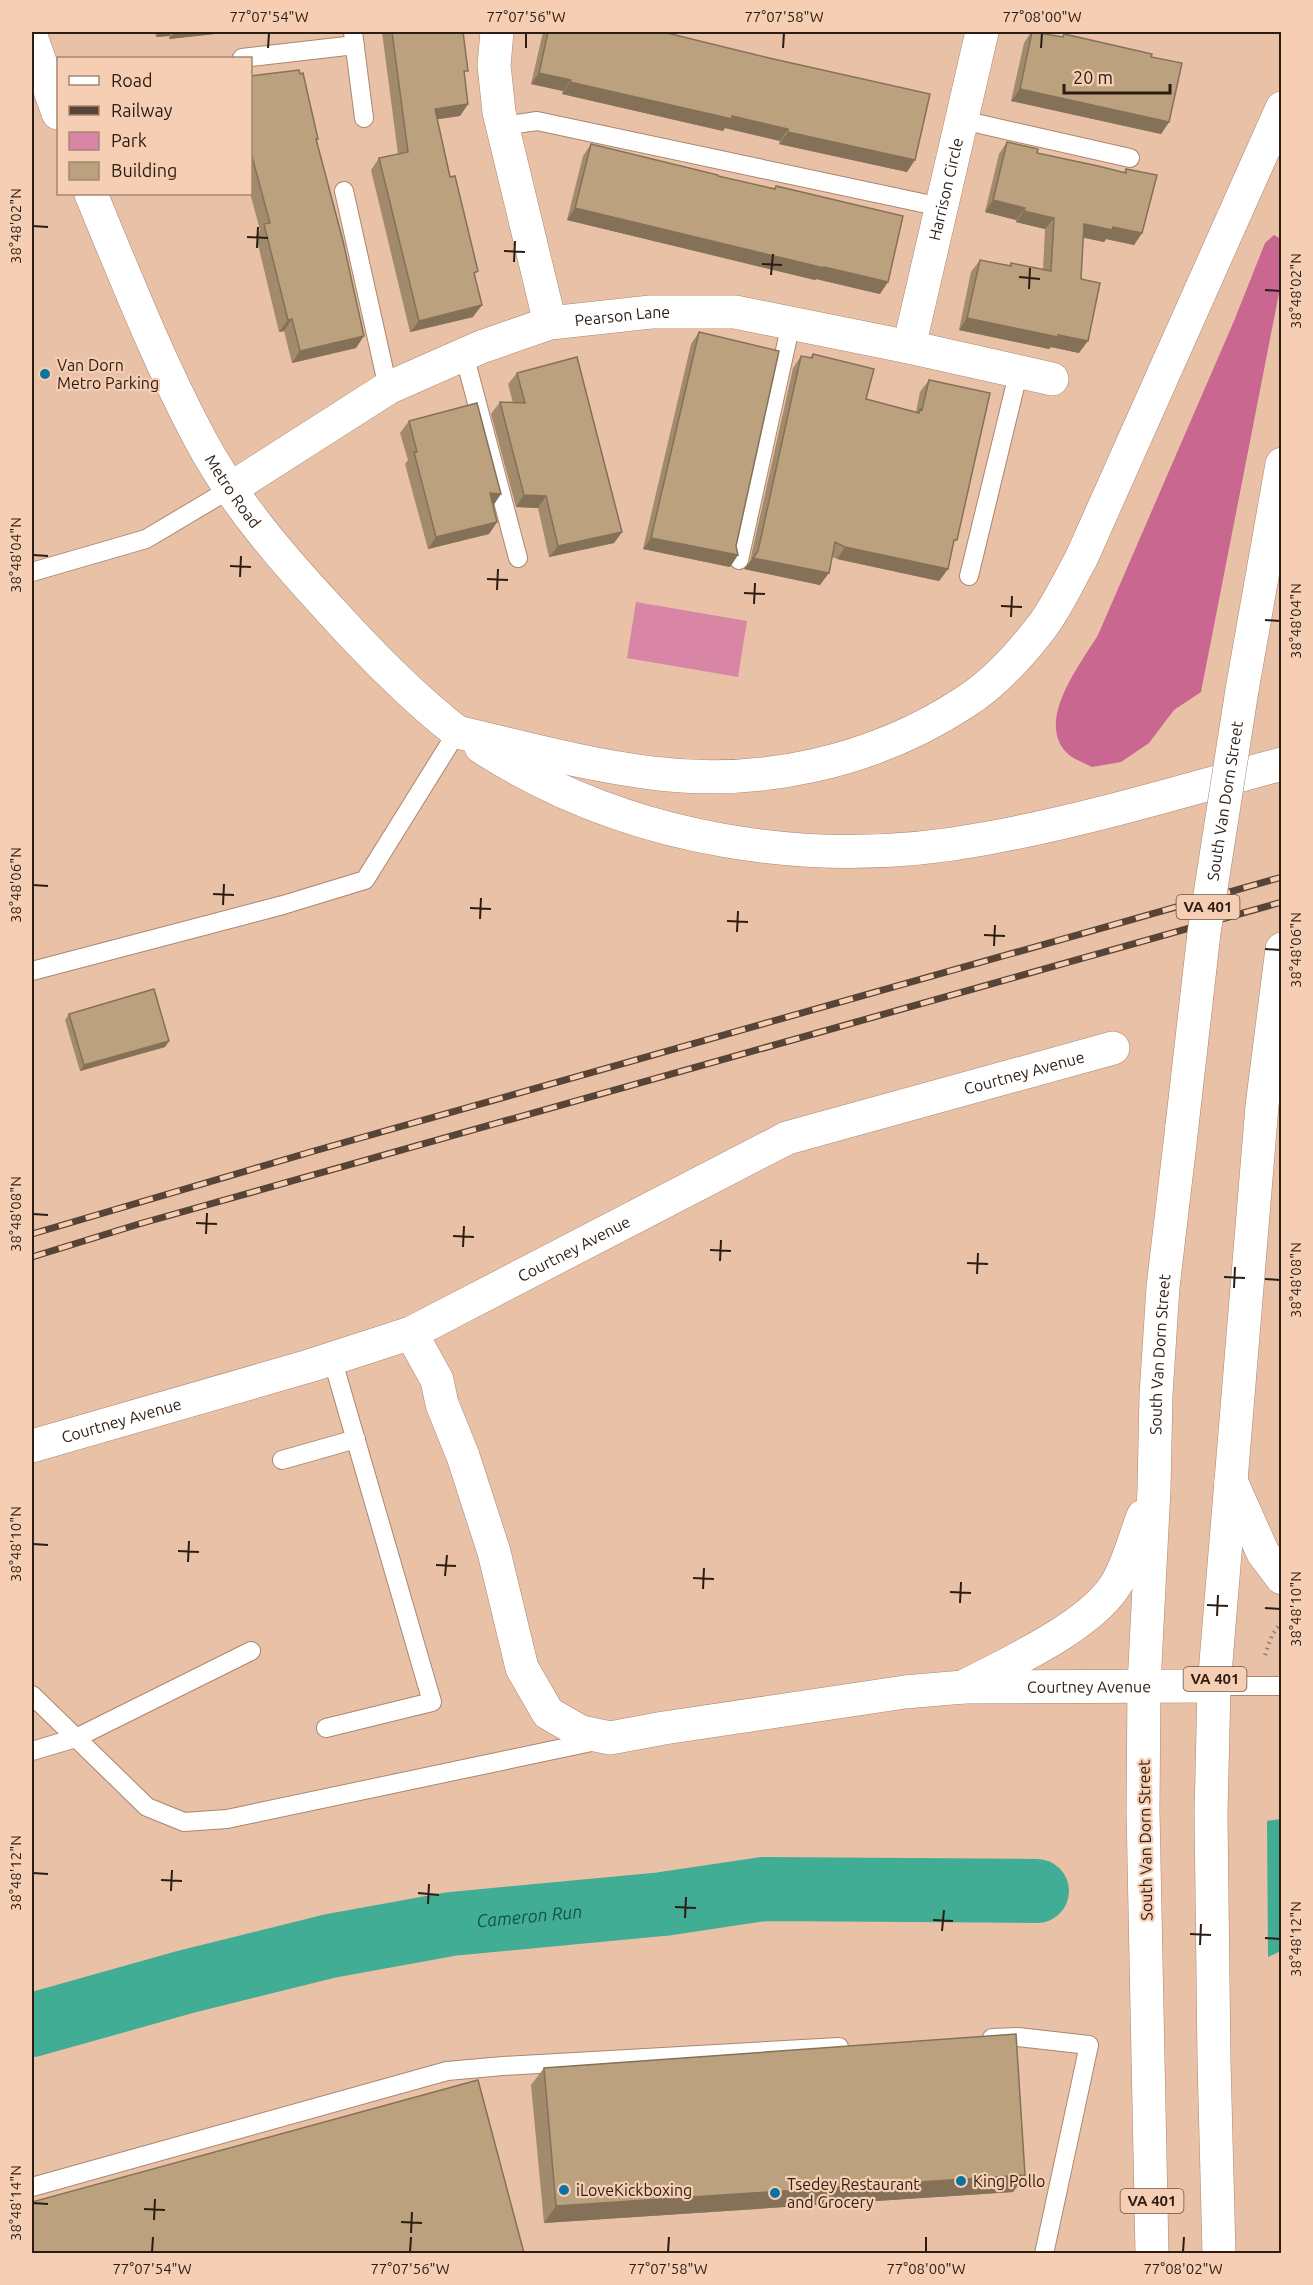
<svg xmlns="http://www.w3.org/2000/svg" width="1313" height="2285" viewBox="0 0 1313 2285" font-family="Ubuntu,sans-serif">
	<rect width="100%" height="100%" fill="#e8c1a7"/>
	<!-- green -->
	<path fill="#d985a6" d="M636,602L747,621L738,677L627,658Z"/>
	<!-- forest -->
	<path fill="#c96790" d="M1274,235L1281,239L1279,293L1201,692L1174,710L1149,743L1121,762L1092,767C1084,763 1073,759 1067,753C1035,721 1080,665 1098,635L1234,321L1265,243Z"/>
	<!-- water -->
	<path fill="#40ad94" d="M1281,1819V1951L1268,1957L1267,1821Z"/>
	<g fill="none" stroke-linecap="round" stroke-linejoin="round">
		<!-- river -->
		<path stroke="#40ad94" stroke-width="64" id="s1" d="M32,2025L185,1982L330,1946L451,1924L663,1904L764,1889L1037,1891"/>
		<!-- service casing -->
		<g stroke="#ab866e" stroke-width="20">
			<path id="service" d="M353,32L364,118
				M242,58L355,45
				M962,120L1130,158
				M503,126L537,121L941,207
				M344,191L388,388
				M464,354L518,558
				M739,560L791,323
				M32,572L146,539L230,489
				M969,576L1019,370
				M32,971L283,905L365,880L457,732
				M282,1460L356,1439
				M1214,1686H1282
				M32,1695L147,1807L184,1822L227,1819L596,1741
				M326,1728L432,1702L332,1358
				M32,1751L76,1738L251,1651
				M992,2038L1018,2037L1089,2045L1044,2254
				M32,2187L447,2071L503,2066L839,2047"/>
		</g>
		<!-- minor casing -->
		<g stroke="#ab866e" stroke-width="34">
			<g id="minor">
				<path d="M497,32L494,65L499,112L550,323"/>
				<path id="s2" d="M909,347L982,32"/>
				<path id="s3" d="M230,489L388,388L481,347L550,323L651,312H735L909,347L1052,379"/>
				<path id="s4" d="M411,1333L437,1380L442,1404L463,1456L494,1552L522,1668L548,1713L581,1732L610,1738L664,1728L905,1692L963,1687L1214,1686"/>
				<path id="s5" d="M32,1446L309,1366L411,1333L787,1138L1113,1048"/>
			</g>
		</g>
		<!-- tertiary casing -->
		<g stroke="#ab866e" stroke-width="34">
			<g id="tertiary">
				<path d="M32,39L58,113"/>
				<path id="s6" d="M91,194C125,276 158,360 200,439C234,503 283,559 332,612C371,655 411,696 457,732"/>
			</g>
		</g>
		<!-- primary casing -->
		<g stroke="#ab866e" stroke-width="34">
			<g id="primary">
				<path d="M1242,690L1282,464"/>
				<path d="M457,732C521,747 586,765 652,773C760,787 874,762 965,702C994,684 1019,656 1040,629C1056,609 1068,582 1081,559L1282,108"/>
				<path d="M481,747C627,841 813,871 983,839C1084,821 1182,791 1282,764"/>
				<path d="M1231,1481L1263,1553L1282,1578"/>
				<path d="M963,1687C1008,1663 1093,1626 1118,1581C1129,1561 1135,1537 1143,1516"/>
				<path id="s7" d="M1152,2254L1143,1811L1144,1685L1154,1489L1156,1395L1163,1287L1182,1126"/>
				<path d="M1219,2254L1214,2060L1211,1814L1214,1686L1262,1106L1282,949"/>
			</g>
		</g>
		<!-- path -->
		<path stroke="#967a67" stroke-width="4" stroke-dasharray="1.5 4.5" stroke-linecap="butt" d="M1265,1655L1272,1635L1282,1622"/>
		<!-- service -->
		<use href="#service" stroke="#fff" stroke-width="18"/>
		<!-- minor -->
		<use href="#minor" stroke="#fff" stroke-width="33"/>
		<!-- tertiary -->
		<use href="#tertiary" stroke="#fff" stroke-width="33"/>
		<!-- primary -->
		<use href="#primary" stroke="#fff" stroke-width="33"/>
		<!-- rail casing -->
		<g stroke="#584436" stroke-width="7">
			<path id="rail" d="M32,1234L314,1151L1282,877
				M32,1257L139,1224L1282,902"/>
		</g>
		<!-- rail -->
		<use href="#rail" stroke="#f6ceb3" stroke-width="4.5" stroke-dasharray="14" stroke-linecap="butt"/>
		<!-- primary-bridge casing -->
		<g stroke="#ab866e" stroke-width="34" stroke-linecap="butt">
			<g id="primary-bridge">
				<path id="s8" d="M1182,1126L1204,933L1242,690"/>
			</g>
		</g>
		<!-- primary-bridge -->
		<use href="#primary-bridge" stroke="#fff" stroke-width="33"/>
	</g>
	<!-- wall -->
	<path fill="#a28a6c" d="M155,32H233L169,39V36L156,37Z
		M382,32H463L464,76L468,104L460,116L437,119L474,276L473,317L410,332L371,170L379,158L398,154Z
		M543,32H663L907,172L779,144L780,141L725,128L723,131L562,94L563,91L531,84Z
		M1031,32L1062,37L1064,34L1151,57L1169,122L1161,134L1011,101L1024,43Z
		M250,76L316,141L356,348L292,363L284,331L279,332L256,236L260,230L250,193Z
		M1007,142L1037,153L1124,172L1126,169L1142,233L1134,245L1106,239L1104,242L1083,237L1081,279L1079,353L1051,347L1049,349L959,330L971,272L980,260L1009,266L1011,263L1043,269L1045,229L1016,222V220L985,212L999,154Z
		M591,144L718,176L775,189L776,186L880,294L816,279L815,280L567,220L583,156Z
		M699,332L738,555L730,567L643,549L691,344Z
		M813,354L866,399L916,412L920,392L929,380L953,546L948,569L939,581L837,559L832,557L820,585L744,569L750,561L793,368L801,356L810,358Z
		M517,373L622,532L614,543L549,557L538,508L516,507L491,414L500,402L513,403L508,384Z
		M409,421L501,494L493,505L497,522L489,534L428,549L405,464L408,460L400,433Z
		M69,1014L169,1041L165,1047L80,1071L65,1020Z
		M544,2068L1025,2175L1013,2192L544,2223L531,2085Z"/>
	<!-- shaded-wall -->
	<path fill="#847158" d="M160,32H172L169,36L156,37Z
		M175,32H233L169,39Z
		M539,73L571,80L563,91L531,84Z
		M570,82L732,116L788,129L780,141L725,128L723,131L562,94Z
		M1020,89L1169,122L1161,134L1011,101Z
		M468,104L460,116L426,121L435,109Z
		M788,132L915,160L907,172L779,144Z
		M993,200L1025,208L1016,220L985,212Z
		M575,208L824,267L888,282L880,294L816,279L815,280L567,220Z
		M1024,211L1054,218L1045,229L1016,222Z
		M1084,224L1113,227L1142,233L1134,245L1106,239L1104,242L1075,236Z
		M482,305L473,317L410,332L419,321Z
		M967,318L1058,335L1088,341L1079,353L1051,347L1049,349L959,330Z
		M292,319L284,331L279,332L288,320Z
		M364,336L356,348L292,363L300,351Z
		M490,493L501,494L493,506Z
		M524,495L546,496L538,508L516,507Z
		M497,522L489,534L428,549L436,537Z
		M622,532L614,543L549,557L558,546Z
		M651,538L738,555L730,567L643,549Z
		M845,547L948,569L939,581L837,559Z
		M753,558L829,573L820,585L744,569Z
		M169,1041L165,1047L80,1071L84,1065Z
		M1025,2175L1013,2192L544,2223L556,2206Z"/>
	<!-- building -->
	<path fill="#bca17e" stroke="#847158" stroke-width="1.5" d="M392,32H463L468,71H464L468,104L435,109L450,177L455,176L478,271L474,273L482,305L419,321L379,158L408,152Z
		M548,32H663L769,58L930,94L915,160L788,132V129L732,116V119L570,82L571,80L539,73Z
		M1032,32L1063,37L1064,34L1152,54L1151,57L1182,63L1169,122L1020,89Z
		M299,70L300,74L303,73L318,139H316L343,241L364,336L300,351L292,319L288,320L264,224L270,223L250,149V76Z
		M1007,142L1038,149L1037,153L1098,166L1126,173V169L1157,175L1142,233L1113,227L1112,230L1084,224L1081,279L1100,283L1088,341L1058,335V337L967,318L980,260L1011,266V263L1051,271L1054,218L1024,211L1025,208L993,200Z
		M591,144L718,175V176L775,189L776,186L903,216L888,282L824,267V268L575,208Z
		M699,332L779,351L736,546L738,555L651,538Z
		M813,354L874,369L866,399L919,413L920,409L922,410L929,380L990,393L957,540H954L948,569L845,547L835,542L829,573L753,558L758,551L801,356L812,358Z
		M577,357L622,532L558,546L546,496L524,495L500,402L525,403L517,373Z
		M477,403L501,494L490,493L497,522L436,537L414,452H417L409,421Z
		M154,989L169,1041L84,1065L69,1014Z
		M1016,2034L1025,2175L556,2206L544,2068Z
		M478,2080L524,2253H32V2202Z"/>
	<!-- ticks -->
	<path fill="none" stroke="#2b1d13" stroke-width="2" d="M268,48L269,33M526,48V33M783,48L784,33M1041,48L1042,33M33,226L48,227M247,237L268,238M257,248L258,227M504,251L525,252M514,262L515,241M762,264L782,265M771,275L773,254M1019,277L1040,279M1029,289L1030,268M1265,290L1280,291M33,555L48,556M230,566L251,567M240,577L241,556M487,579L508,580M497,590L498,569M744,593L765,594M754,604L755,583M1001,606L1022,607M1011,617L1012,596M1265,620L1280,621M33,885L48,886M213,894L234,895M223,905L224,884M470,908L491,909M480,919L481,898M727,921L748,922M737,932L738,911M984,935L1005,936M994,946L995,925M1265,949L1280,950M33,1214L48,1215M196,1223L217,1224M206,1234L207,1213M453,1236L474,1237M463,1247L464,1226M710,1250L731,1251M720,1261L721,1240M967,1263L988,1264M977,1274L978,1253M1224,1277L1245,1278M1265,1279L1280,1280M1234,1288L1235,1267M33,1544L48,1545M178,1551L199,1552M188,1562L189,1541M436,1565L456,1566M445,1576L447,1555M693,1578L714,1579M703,1589L704,1568M950,1592L971,1593M960,1603L961,1582M1207,1605L1228,1606M1265,1608L1280,1609M1217,1616L1218,1595M33,1873L48,1874M161,1880L182,1881M171,1891L172,1870M418,1893L439,1895M428,1904L429,1884M675,1907L696,1908M685,1918L686,1897M933,1920L953,1921M942,1931L944,1910M1190,1934L1211,1935M1265,1938L1280,1939M1200,1945L1201,1924M33,2203L48,2204M144,2209L165,2210M154,2220L155,2199M401,2222L422,2223M411,2233L412,2212M152,2252L153,2237M410,2252L411,2237M668,2252L669,2237M926,2252V2237M1183,2252L1184,2237"/>
	<!-- markers -->
	<g fill="#0c739f" stroke="#f6ceb3" stroke-width="2">
		<circle cx="45" cy="374" r="6"/>
		<circle cx="961" cy="2181" r="6"/>
		<circle cx="564" cy="2190" r="6"/>
		<circle cx="775" cy="2193" r="6"/>
	</g>
	<g text-anchor="middle" stroke-width="4.5" stroke-linejoin="round" paint-order="stroke">
		<!-- shield labels -->
		<g fill="#f6ceb3" stroke="#685243" stroke-width="1.5">
			<rect x="1176.5" y="895" width="63" height="24" rx="4.5"/>
			<rect x="1183.5" y="1667" width="63" height="24" rx="4.5"/>
			<rect x="1120.5" y="2189" width="63" height="24" rx="4.5"/>
		</g>
		<g font-size="15" font-weight="bold" fill="#2b1d13">
			<text x="1208" y="912">VA 401</text>
			<text x="1215" y="1684">VA 401</text>
			<text x="1152" y="2206">VA 401</text>
		</g>
		<!-- street labels -->
		<g font-size="16" fill="#2b1d13" stroke="#f6ceb3">
			<text dy="6" stroke="none"><textPath href="#s2" startOffset="162">Harrison Circle</textPath></text>
			<text dy="6" stroke="none"><textPath href="#s3" startOffset="435">Pearson Lane</textPath></text>
			<text dy="6" stroke="none"><textPath href="#s6" startOffset="330">Metro Road</textPath></text>
			<text dy="6" stroke="none"><textPath href="#s8" startOffset="328">South Van Dorn Street</textPath></text>
			<text dy="6" stroke="none"><textPath href="#s5" startOffset="1065">Courtney Avenue</textPath></text>
			<text dy="6" stroke="none"><textPath href="#s5" startOffset="579">Courtney Avenue</textPath></text>
			<text dy="6" stroke="none"><textPath href="#s7" startOffset="900">South Van Dorn Street</textPath></text>
			<text dy="6" stroke="none"><textPath href="#s5" startOffset="93">Courtney Avenue</textPath></text>
			<text dy="6" stroke="none"><textPath href="#s4" startOffset="957">Courtney Avenue</textPath></text>
			<text transform="translate(1145 1840) rotate(-91)" y="6">South Van Dorn Street</text>
		</g>
		<!-- poi labels -->
		<g font-size="16" fill="#2b1d13" stroke="#f6ceb3" text-anchor="start">
			<text x="57" y="371">Van Dorn<tspan x="57" dy="18">Metro Parking</tspan></text>
			<text x="973" y="2187">King Pollo</text>
			<text x="787" y="2190">Tsedey Restaurant<tspan x="787" dy="18">and Grocery</tspan></text>
			<text x="576" y="2196">iLoveKickboxing</text>
		</g>
		<!-- water labels -->
		<g font-size="18" font-style="italic" fill="#175345" stroke="#f6ceb3">
			<text dy="6" stroke="none"><textPath href="#s1" startOffset="510">Cameron Run</textPath></text>
		</g>
	</g>
	<!-- border -->
	<rect width="1313" height="2285" fill="none" stroke="#f6ceb3" stroke-width="66"/>
	<!-- legend -->
	<rect x="57" y="57" width="195" height="138" fill="#f6ceb3" stroke="#a58773" stroke-width="1.5"/>
	<rect x="69" y="76" width="30" height="9" fill="#ffffff" stroke="#a58773" stroke-width="1.5"/>
	<text x="111" y="87" font-size="18" fill="#2b1d13">Road</text>
	<rect x="69" y="106" width="30" height="9" fill="#584436" stroke="#a58773" stroke-width="1.5"/>
	<text x="111" y="117" font-size="18" fill="#2b1d13">Railway</text>
	<rect x="69" y="132" width="30" height="18" fill="#d985a6" stroke="#a58773" stroke-width="1.5"/>
	<text x="111" y="147" font-size="18" fill="#2b1d13">Park</text>
	<rect x="69" y="162" width="30" height="18" fill="#bca17e" stroke="#a58773" stroke-width="1.5"/>
	<text x="111" y="177" font-size="18" fill="#2b1d13">Building</text>
	<!-- scale -->
	<path d="M1064 84v9h106v-9" fill="none" stroke="#2b1d13" stroke-width="3"/>
	<text x="1073" y="84" font-size="18" fill="#2b1d13" stroke="#f6ceb3" stroke-width="4.5" paint-order="stroke">20 m</text>
	<rect x="33" y="33" width="1247" height="2219" fill="none" stroke="#2b1d13" stroke-width="2"/>
	<g font-size="15" text-anchor="middle" fill="#2b1d13">
		<text x="269" y="22">77°07'54"W</text>
		<text x="526" y="22">77°07'56"W</text>
		<text x="784" y="22">77°07'58"W</text>
		<text x="1042" y="22">77°08'00"W</text>
		<text transform="translate(16 226) rotate(-90)" y="5">38°48'02"N</text>
		<text transform="translate(1296 291) rotate(-90)" y="5">38°48'02"N</text>
		<text transform="translate(16 555) rotate(-90)" y="5">38°48'04"N</text>
		<text transform="translate(1296 621) rotate(-90)" y="5">38°48'04"N</text>
		<text transform="translate(16 885) rotate(-90)" y="5">38°48'06"N</text>
		<text transform="translate(1296 950) rotate(-90)" y="5">38°48'06"N</text>
		<text transform="translate(16 1214) rotate(-90)" y="5">38°48'08"N</text>
		<text transform="translate(1296 1280) rotate(-90)" y="5">38°48'08"N</text>
		<text transform="translate(16 1544) rotate(-90)" y="5">38°48'10"N</text>
		<text transform="translate(1296 1609) rotate(-90)" y="5">38°48'10"N</text>
		<text transform="translate(16 1873) rotate(-90)" y="5">38°48'12"N</text>
		<text transform="translate(1296 1939) rotate(-90)" y="5">38°48'12"N</text>
		<text transform="translate(16 2203) rotate(-90)" y="5">38°48'14"N</text>
		<text x="152" y="2274">77°07'54"W</text>
		<text x="410" y="2274">77°07'56"W</text>
		<text x="668" y="2274">77°07'58"W</text>
		<text x="926" y="2274">77°08'00"W</text>
		<text x="1183" y="2274">77°08'02"W</text>
	</g>
</svg>
